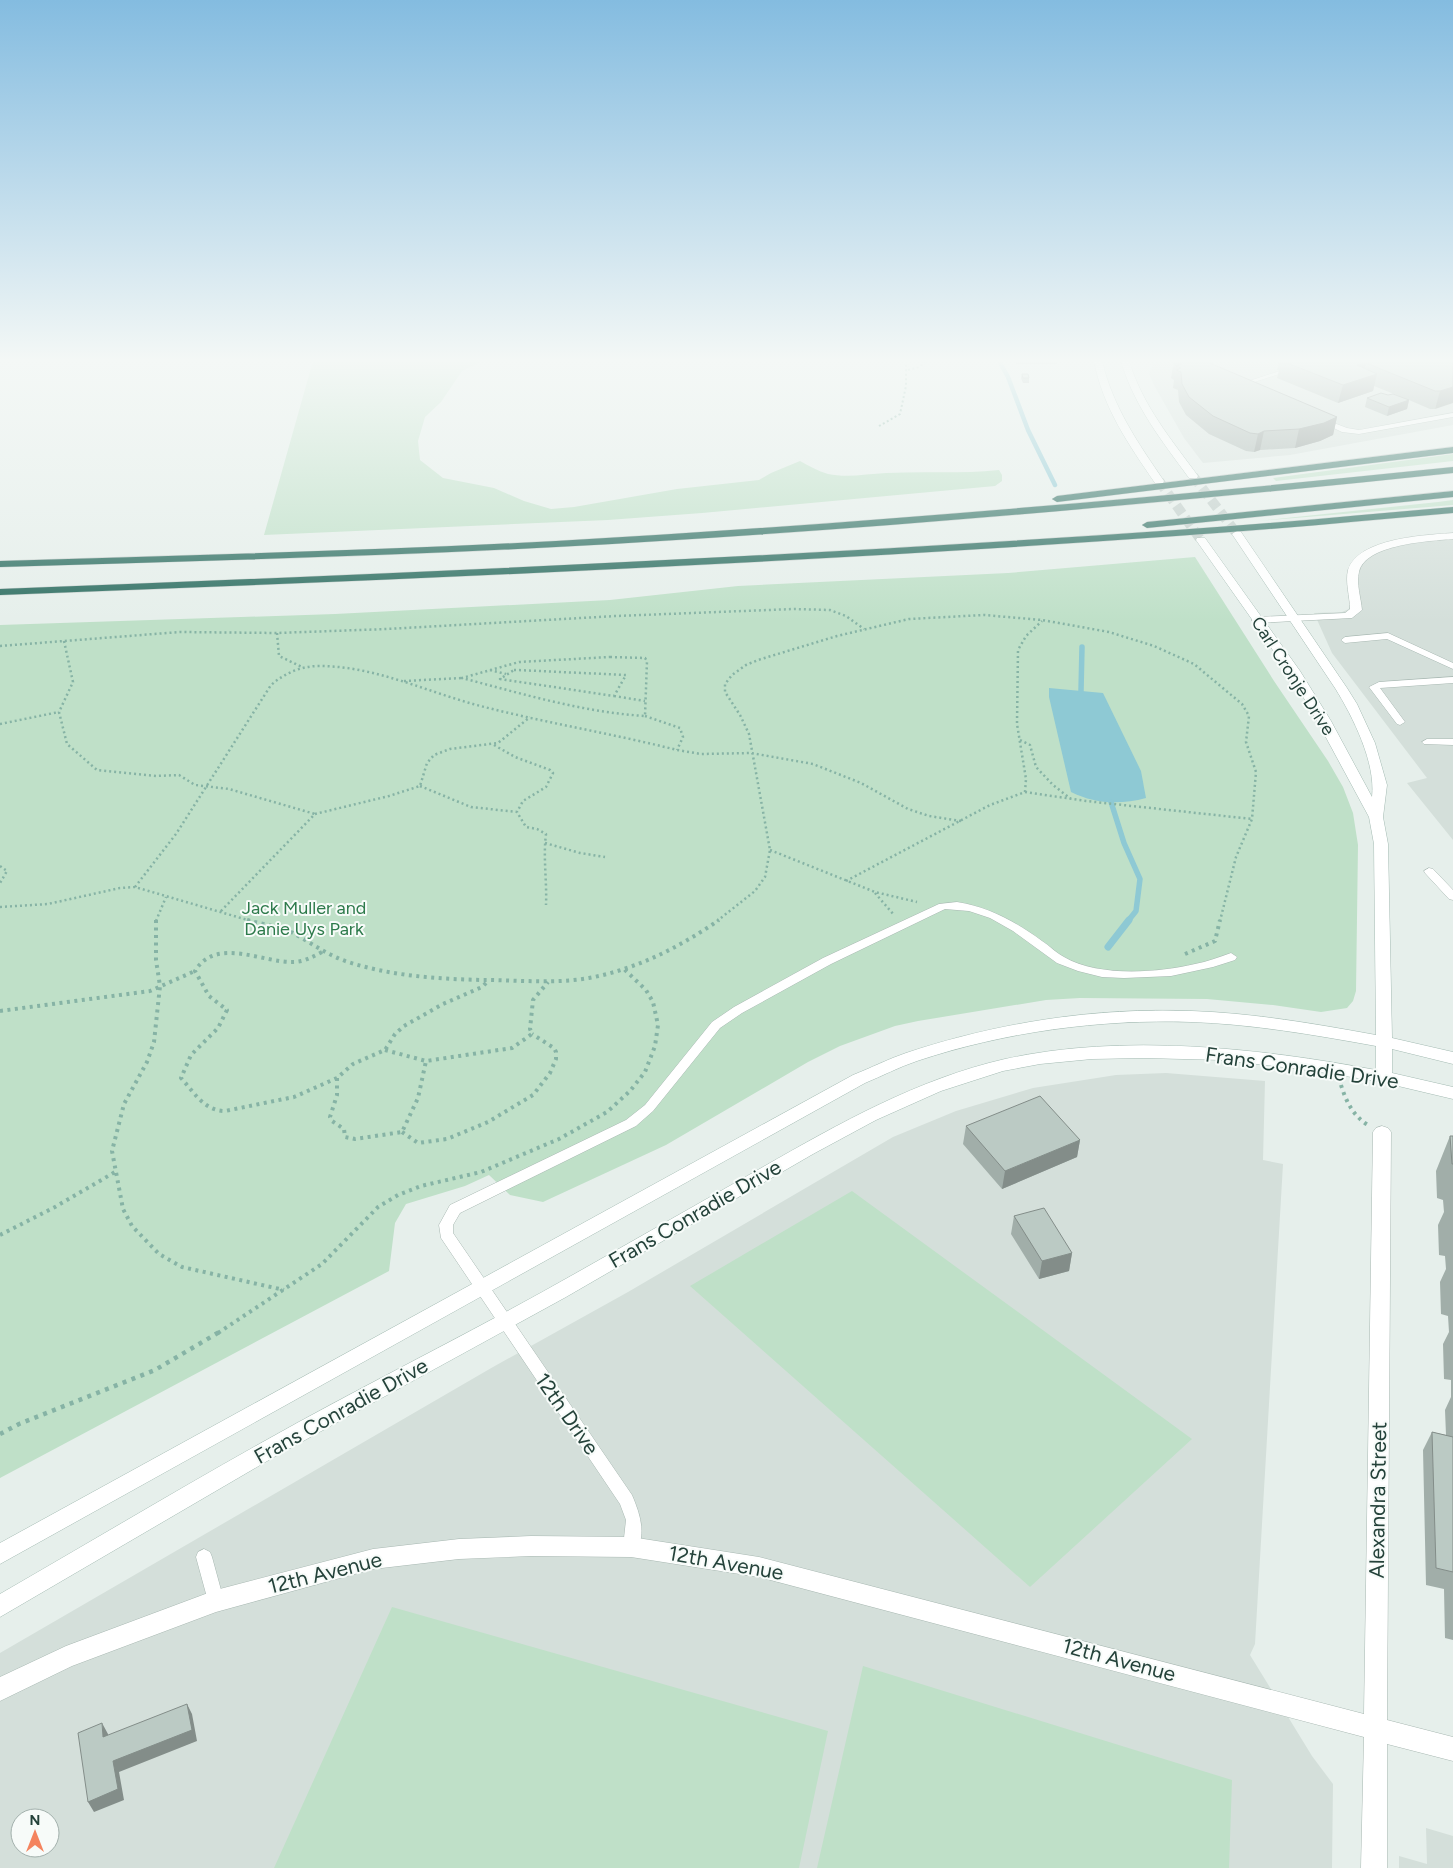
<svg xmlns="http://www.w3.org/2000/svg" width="1453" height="1868" viewBox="0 0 1453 1868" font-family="Figtree,sans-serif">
	<rect width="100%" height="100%" fill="#e6efeb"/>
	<!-- built -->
	<path fill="#d4dfda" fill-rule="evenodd" d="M1154,361H1453V425L1290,455L1203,463L1184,438L1155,387L1149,374Z
		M1453,535V840L1407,783L1427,778L1332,653L1314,613L1342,612L1349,609L1351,603L1350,570L1370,551Z
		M1166,1073L1265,1081L1263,1160L1283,1164L1255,1644L1250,1655L1312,1756L1333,1784L1332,1868H0V1653L493,1367L628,1292L893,1137L956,1111L1033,1088L1116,1075ZM20,1818H50V1848H20Z
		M1426,1828L1453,1836V1868H1399V1856L1427,1864Z"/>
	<!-- green -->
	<path fill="#bfe0c8" d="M313,361H482L462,371L441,402L425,417L418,441L420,460L443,478L494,488L524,501L551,509L574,507L677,489L759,480L771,473L800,461C809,466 818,471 828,474C847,478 867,474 886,473C924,471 961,474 999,470L1002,475V481L995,486L702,513L608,520L264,535Z
		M1453,454V461L1276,481L1273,478Z
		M1453,500V505L1258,521L1438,502Z
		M1195,557L1274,681L1328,761L1343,787L1353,813L1358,845L1356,991L1353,1001L1347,1008L1321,1012L1273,1005L1207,999L1080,998L1046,1000L918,1021L895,1026L840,1046L808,1062L666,1145L543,1202L510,1195L489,1175L465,1186L406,1204L395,1223L389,1271L0,1478V625L335,614L610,600L738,586L1008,573Z
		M852,1191L1192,1439L1030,1587L690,1286Z
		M392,1607L828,1731L799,1868H274Z
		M863,1666L1232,1780L1229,1868H817Z"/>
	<!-- water -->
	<path fill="#8ec9d4" d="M1049,688L1103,693L1141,771L1146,798C1120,805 1095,804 1071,792L1049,697Z"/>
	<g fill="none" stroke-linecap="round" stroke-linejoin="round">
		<!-- stream-far2 -->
		<path stroke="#8ec9d4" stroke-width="4.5" d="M999,361L1008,377L1028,430L1055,485"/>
		<!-- stream-far1 -->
		<path stroke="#8ec9d4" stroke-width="5.5" d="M1081,691L1082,647
			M1111,802L1124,843L1140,879L1136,911L1128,921"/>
		<!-- stream -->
		<path stroke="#8ec9d4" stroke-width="7" d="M1108,947L1129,920"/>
		<!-- secondary-tunnel -->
		<path stroke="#bfccc8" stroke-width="10" stroke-dasharray="10 5" stroke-linecap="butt" d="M1193,476L1237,534
			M1159,481L1201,540"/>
		<!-- service casing -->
		<g stroke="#a8b8b2" stroke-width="1">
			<path id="service" d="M1280,371L1285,372L1242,386L1237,385Z
				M1453,413V417L1359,434L1342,432L1317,420L1321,418L1347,428L1359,430Z
				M1388,633L1453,663V669L1387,639L1345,643L1341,640L1345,637Z
				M1453,677V683L1380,688L1405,722L1400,725L1397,724L1369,687L1379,682Z
				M1427,739H1453V745L1424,744L1422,742Z
				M1429,868L1433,869L1453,890V900L1449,899L1425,873L1424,871Z
				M957,902C989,907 1016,922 1042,941C1050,946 1056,953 1064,957C1098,977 1157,973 1195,964C1207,962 1219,957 1231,953L1237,957L1235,960L1213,967L1171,976L1124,978L1102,977L1078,971L1057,963L1013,931L990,918L969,911L945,909L831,964L742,1013L720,1028L653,1111L636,1126L460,1213L453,1225V1233L632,1495C640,1514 646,1532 637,1552L631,1555L625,1552L623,1547L626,1520L620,1504L441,1238L439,1225L450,1205L626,1120L645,1105L712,1022L734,1007L823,958L939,904Z
				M204,1549L210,1552L212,1557L224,1601L222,1607L216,1609L210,1607L208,1601L196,1557L198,1552Z"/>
		</g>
		<!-- minor casing -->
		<g stroke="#a8b8b2" stroke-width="1">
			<path id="minor" d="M1453,533V539C1430,541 1365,544 1359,572C1356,583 1361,598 1362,610L1352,618L1257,623L1251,620L1257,617L1345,613L1350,609C1350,597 1345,582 1348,570C1358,538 1425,535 1453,533Z
				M1382,1126L1388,1128L1391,1132L1387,1720L1453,1737V1761L1387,1744V1868H1361L1364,1737L759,1577L631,1557L531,1556L459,1559L373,1569L216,1612L72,1666L0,1701V1677L66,1646L216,1590L373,1549L459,1539L531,1536L631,1537L759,1557L1364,1714L1373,1132L1376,1128Z"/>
		</g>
		<!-- secondary casing -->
		<g stroke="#a4bbb3" stroke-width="1">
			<path id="secondary" d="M1094,361H1102C1113,407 1138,443 1164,481L1163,483H1155C1129,445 1103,408 1094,361Z
				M1121,361H1129C1143,406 1171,439 1198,476L1197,478H1189C1162,441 1134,406 1121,361Z
				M1237,531L1241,532L1347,688L1357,704L1375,743L1387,785L1383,817L1388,844L1392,1038L1453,1052V1064L1392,1049V1073L1453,1087V1099L1377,1081L1300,1069L1222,1060L1144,1058L1092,1059L1040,1064L1003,1071L941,1091L876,1120L813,1154L566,1297L274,1457L0,1617V1594C99,1537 197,1478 297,1423C390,1372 485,1325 578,1272C640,1237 701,1202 763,1167C840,1123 918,1079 1005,1059C1123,1033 1259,1048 1376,1070V1046C1315,1035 1252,1024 1191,1022C1100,1019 1004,1032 917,1061C899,1067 882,1076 865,1083L0,1564V1543L853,1075C871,1068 888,1059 906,1053C996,1023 1096,1007 1192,1011C1253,1013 1316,1024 1376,1035L1374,844L1369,817L1309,706L1263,635L1196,540L1197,538H1205L1300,671L1331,721L1372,797C1376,763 1353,717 1335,688L1232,534Z"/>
		</g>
		<!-- motorway casing -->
		<g stroke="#c2cac8" stroke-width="1">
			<path id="motorway" d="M1453,447V453L1057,502L1052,499L1057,496Z
				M1453,467V473C1155,504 856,531 556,547C371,557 185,561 0,567V561C185,555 371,551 556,541C856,524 1155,498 1453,467Z
				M1453,491V497L1147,528L1142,525L1147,522Z
				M1453,507V513C1361,521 1268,530 1176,536C785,564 392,580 0,595V589C392,574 785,557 1176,530C1268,524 1361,515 1453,507Z"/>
		</g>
		<!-- path-far3 -->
		<path stroke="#86b3a5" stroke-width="2" stroke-dasharray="2 2.5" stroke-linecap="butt" d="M908,370L919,367L927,361
			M879,426L900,414L906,386V361"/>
		<!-- path-far2 -->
		<path stroke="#86b3a5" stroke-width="2.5" stroke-dasharray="2 3" stroke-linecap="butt" d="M277,633L279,656L302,667
			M64,641L73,682L59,712L67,744L97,770L156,776L179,775L195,785L229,789L315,814
			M0,646L180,632L277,633L387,629L616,616L794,609L830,610L846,616L864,629
			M610,657L645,658L647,661L645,716C582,712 523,694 462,678L519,662Z
			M490,670L506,674
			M514,670H517L626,675L614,696L500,679Z
			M404,681L462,678
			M614,696L645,701
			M645,716L680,728L683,737L677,750
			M0,724L59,712
			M1020,740L1030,745L1036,767L1053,785L1071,799
			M494,745L515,757L550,770L553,773L546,787L523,801L517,812
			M420,786L471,807L517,812L526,827L537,829L546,834C543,857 547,881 546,905
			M1025,792L1086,801L1252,819
			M545,843L580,853L605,857
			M770,850L875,892L917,902
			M0,866L7,871L0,883
			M846,881L990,805L1025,792L1026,779L1017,724L1018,650L1026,636L1042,621
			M135,887L176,834L271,685C285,673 301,666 319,666C373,666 423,690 473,704C540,722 610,733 677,750L701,754L751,753L813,764L861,783L908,809L929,816L961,821
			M875,893L894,915
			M0,907L48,904L120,888L135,887L251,921
			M221,911L315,814L389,796L420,786L427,763L434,755L450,749L498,743L530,717
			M156,921L166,897
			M717,921L755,891L765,877L770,850L749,734L740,715L725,692V684L732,675L746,665L758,660L837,636L909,619L984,615L1042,620L1109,632L1154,646L1194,664L1242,704L1249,716L1246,742L1256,772L1252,819L1236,857L1220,921"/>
		<!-- path-far1 -->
		<path stroke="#86b3a5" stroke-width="4" stroke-dasharray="3 4.5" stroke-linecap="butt" d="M156,920V960L160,986L154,1042L147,1062L124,1104L112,1151L123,1209L132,1226L159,1254L182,1267L284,1290
			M247,920C261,924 278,926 291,932C310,942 327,955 348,962C392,976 437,979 483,980C518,980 554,984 589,978C637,969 680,947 719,920
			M322,952C312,957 304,962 293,962C263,963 216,936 195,971L209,996L227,1010L218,1028L191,1055L181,1078C194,1092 204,1111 225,1111L294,1097L337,1078L353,1064L385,1050L395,1034L404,1026L443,1004L482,987L488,981
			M1185,954L1215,941L1220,920
			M0,1011L150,991L195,971
			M385,1050L426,1061L512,1048L532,1034L530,1029L533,1000L548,982
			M337,1078V1095L330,1117L332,1121L344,1129L345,1137L355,1139L402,1132L418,1098L426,1061
			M1341,1085C1346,1101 1353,1116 1368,1125
			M402,1132L418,1143L447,1139L488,1122L533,1095L550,1073L556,1059V1052L554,1048L532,1034
			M0,1235L55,1207L115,1172
			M218,1333L322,1264L378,1207L398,1195L421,1186L481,1172L559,1139L607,1112L630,1091L645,1072L655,1046L658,1025L653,1002L646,990L624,969"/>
		<!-- path -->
		<path stroke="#86b3a5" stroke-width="4.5" stroke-dasharray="4 5.5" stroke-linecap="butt" d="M0,1434L19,1424L155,1370L221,1331"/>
		<!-- service -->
		<use href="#service" fill="#fff" fill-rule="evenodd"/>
		<!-- minor -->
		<use href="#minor" fill="#fff" fill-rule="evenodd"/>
		<!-- secondary -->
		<use href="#secondary" fill="#fff" fill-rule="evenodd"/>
		<!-- motorway -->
		<use href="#motorway" fill="#2f6f62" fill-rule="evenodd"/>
	</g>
	<!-- wall -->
	<path fill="#a1aea9" d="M1015,361H1057V364H1016Z
		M1174,361L1337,417L1333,435L1320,441L1295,448L1260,450L1254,452L1246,451L1209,434L1186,415L1179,402L1178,390L1173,388L1174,380L1171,378Z
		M1279,361H1453L1435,409H1430L1409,400L1407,409L1387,416L1365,407L1367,398L1388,395L1399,396L1374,386L1373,391L1338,403L1277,378L1279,370H1277Z
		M1022,374L1029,378V383H1023L1021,378Z
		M966,1126L1080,1140L1077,1157L1002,1189L963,1144Z
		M1450,1136H1453V1640L1445,1638L1444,1589L1426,1585L1423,1450L1432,1432L1446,1435L1445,1410L1451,1397V1380L1444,1379L1443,1344L1449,1332L1448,1316L1441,1314L1440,1282L1446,1269L1445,1256L1439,1255L1438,1225L1444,1212L1443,1200L1437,1198L1436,1171Z
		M1014,1216L1072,1253L1069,1271L1039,1279L1011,1234Z"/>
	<!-- shaded-wall -->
	<path fill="#838d89" d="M1366,363L1362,379L1377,374L1373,391L1338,403L1343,385L1357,365Z
		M1453,387V403L1435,409L1440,391Z
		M1409,400L1407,409L1387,416L1389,407Z
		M1337,417L1333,435L1320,441L1295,448L1299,429Z
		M1264,431L1260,450L1254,452L1258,434Z
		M1080,1140L1077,1157L1002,1189L1005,1171Z
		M1072,1253L1069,1271L1039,1279L1042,1261Z
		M187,1704L192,1714L197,1741L119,1772L124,1800L94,1812L88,1802L113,1761Z
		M102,1723L108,1734L109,1747L103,1737Z"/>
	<!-- building -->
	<path fill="#bbcac4" stroke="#838d89" d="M1174,361H1205L1337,417L1324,423L1299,429L1264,431L1258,434L1250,433L1213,416L1189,397L1182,384L1181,372L1176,370L1181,368L1176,366L1182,364Z
		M1282,361H1453V387L1440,391H1435L1366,363L1357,365L1377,374L1343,385Z
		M1022,374H1028L1029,378H1023Z
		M1381,393L1388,395L1393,394L1409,400L1389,407L1367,398Z
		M1040,1096L1080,1140L1005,1171L966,1126Z
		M1450,1136H1453V1164H1452Z
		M1044,1208L1072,1253L1042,1261L1014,1216Z
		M1432,1432L1453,1437V1572L1436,1568Z
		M187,1704L192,1730L113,1761L118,1789L88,1802L78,1733L102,1723L103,1737Z"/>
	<!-- sky -->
	<linearGradient id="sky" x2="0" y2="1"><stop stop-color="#84bce0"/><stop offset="0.58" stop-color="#f4f8f6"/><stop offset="1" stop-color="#f4f8f6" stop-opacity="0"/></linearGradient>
	<rect width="1453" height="622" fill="url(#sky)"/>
	<g text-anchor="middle" stroke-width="4" stroke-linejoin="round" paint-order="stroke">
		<!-- street labels -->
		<g font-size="18" fill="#24423a" stroke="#f7fbf9">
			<text transform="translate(1293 676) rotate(57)" y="6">Carl Cronje Drive</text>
		</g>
		<!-- park labels -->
		<g font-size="18" fill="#2d7a4b" stroke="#f7fbf9">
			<text x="304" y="914">Jack Muller and<tspan x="304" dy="21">Danie Uys Park</tspan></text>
		</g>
		<!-- near-street labels -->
		<g font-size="21" fill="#24423a" stroke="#f7fbf9">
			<text transform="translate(1302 1068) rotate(8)" y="7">Frans Conradie Drive</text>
			<text transform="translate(695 1214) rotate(-30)" y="7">Frans Conradie Drive</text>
			<text transform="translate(341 1411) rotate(-29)" y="7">Frans Conradie Drive</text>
			<text transform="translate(567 1414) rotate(55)" y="7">12th Drive</text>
			<text transform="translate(1378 1500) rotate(-89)" y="7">Alexandra Street</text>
			<text transform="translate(726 1563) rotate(10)" y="7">12th Avenue</text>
			<text transform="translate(325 1573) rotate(-14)" y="7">12th Avenue</text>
			<text transform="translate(1119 1660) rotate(15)" y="7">12th Avenue</text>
		</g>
	</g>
	<!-- north arrow -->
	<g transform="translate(35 1833)"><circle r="24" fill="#f7fbf9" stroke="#a3b1ad"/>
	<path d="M0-4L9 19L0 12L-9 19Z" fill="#f4845f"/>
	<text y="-8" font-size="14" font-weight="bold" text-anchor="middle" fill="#24423a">N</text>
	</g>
</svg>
